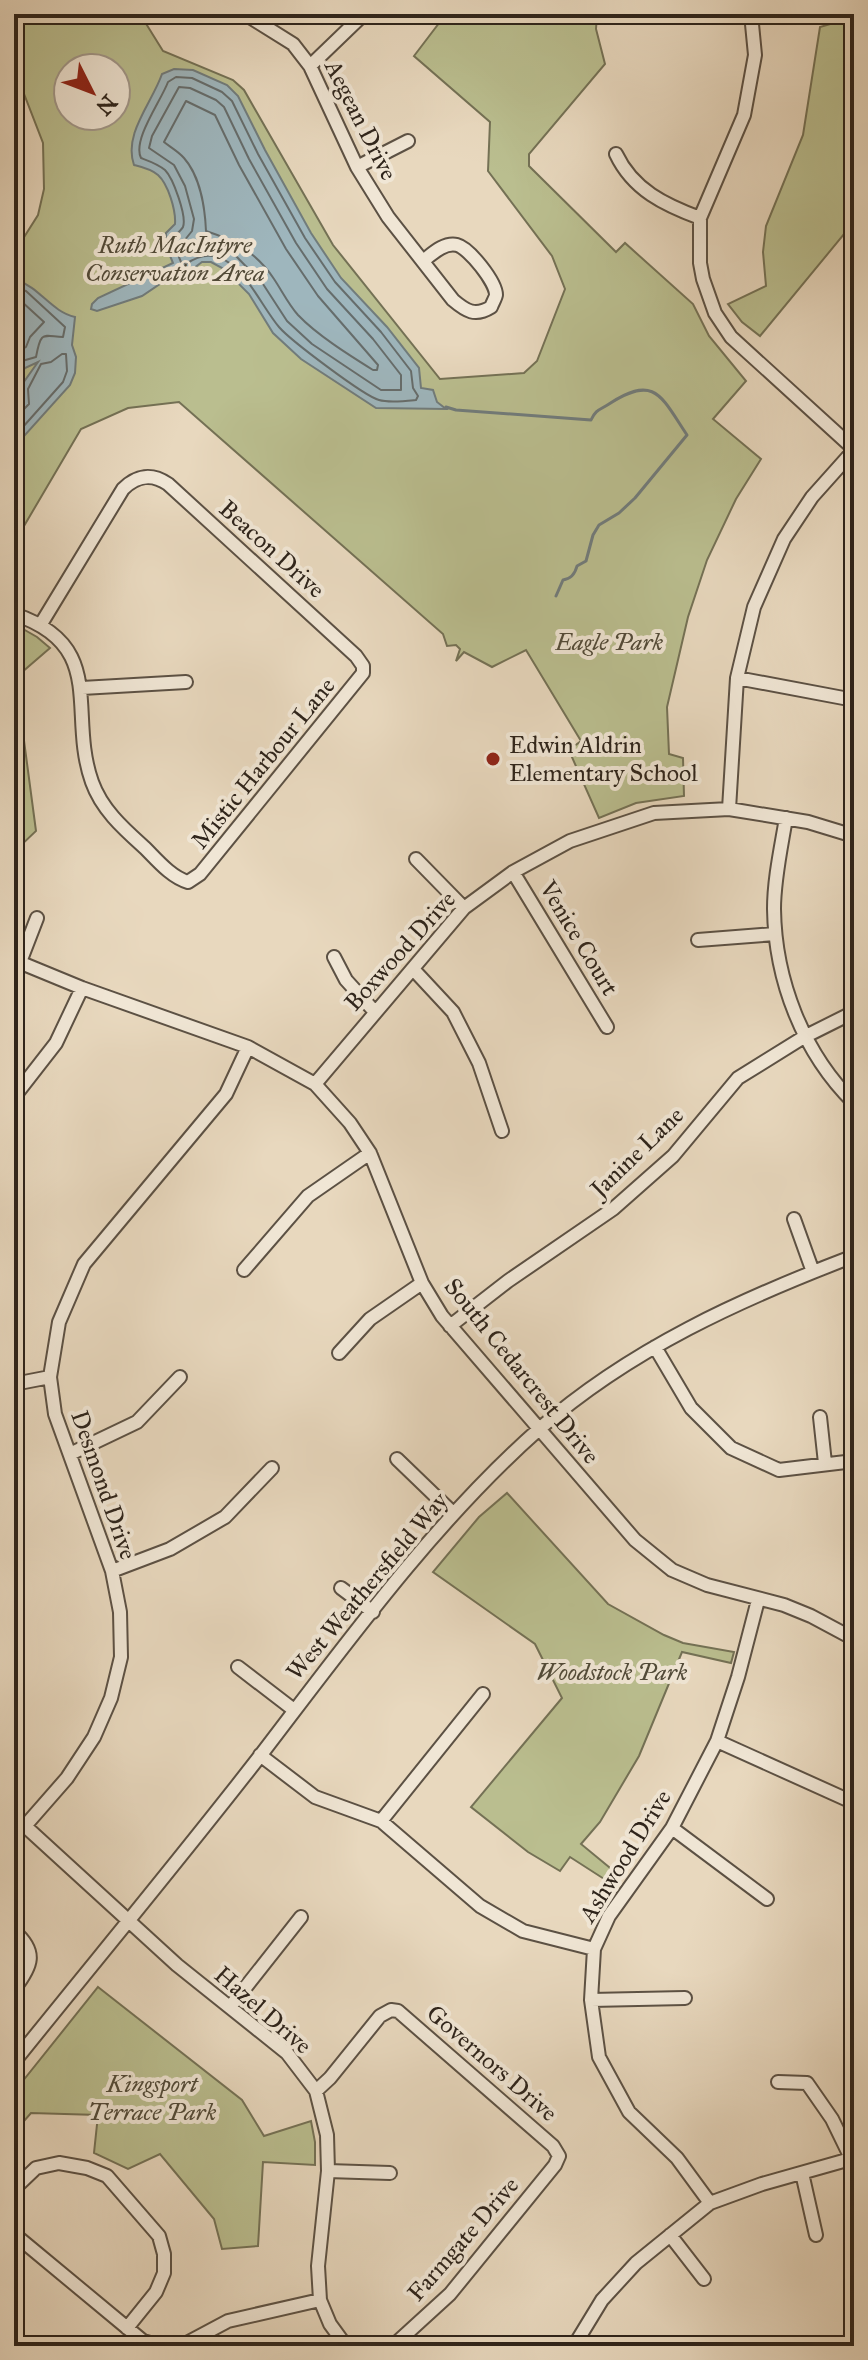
<svg xmlns="http://www.w3.org/2000/svg" width="868" height="2360" viewBox="0 0 868 2360" font-family="'IM FELL Great Primer',serif">
	<rect width="100%" height="100%" fill="#e8d8be"/>
	<filter id="stains"><feTurbulence type="fractalNoise" baseFrequency=".0025" numOctaves="4"/><feColorMatrix values="0 0 0 0 .2 0 0 0 0 .09 0 0 0 0 .02 0 0 0 .5 -.17"/></filter>
	<radialGradient id="worn" r=".72"><stop offset=".6" stop-color="#630" stop-opacity="0"/><stop offset="1" stop-color="#630" stop-opacity=".3"/></radialGradient>
	<!-- green -->
	<path fill="#babe8f" stroke="#747155" stroke-width="2" fill-rule="evenodd" d="M14,14H140L163,51L233,80L244,90L333,245L440,379L524,373L537,361L565,289L552,256L488,171L490,122L414,56L446,14H597L596,29L605,64L529,154V166L616,252L625,243L693,304L709,336L746,381L713,419L761,459L736,499L707,560L688,617L667,707L669,754L683,758L684,796L636,803L599,818L571,755L573,747L581,741L526,650L492,667L464,652L456,661L460,649L456,645L447,646L443,634L179,402L128,408L81,429L14,543V253L38,215L44,189L43,143L14,68ZM68,68H116V116H68Z
		M854,17V222L760,336L742,322L728,304L766,286L763,252L766,226L803,135L820,27Z
		M23,629L37,637L50,648L14,679V646Z
		M14,683L19,703L36,831L14,852Z
		M507,1493L608,1604L664,1635L683,1643L734,1652L731,1663L682,1652L639,1756L600,1822L581,1844L621,1877L615,1886L570,1857L560,1871L528,1852L471,1807L562,1698L535,1644L433,1572L479,1517Z
		M98,1987L242,2100L264,2136L311,2121L315,2142V2165L263,2162L258,2246L222,2249L214,2219L160,2154L128,2169L94,2153L98,2115L31,2113L17,2129L14,2127V2092Z"/>
	<!-- water -->
	<path fill="#9eb6bd" stroke="#717c7c" stroke-width="2" d="M174,69L193,70L227,85L238,96L265,150L311,233L341,278L387,327L419,368L421,388L433,390L437,402L446,409L376,408L301,359L273,333L249,294L224,269L211,262H202L182,277L160,284L142,296L97,311L91,309L92,304L98,298L173,263L166,246V233L175,224C176,210 168,184 158,175C151,169 142,167 134,165C123,134 152,103 162,74Z
		M17,280C40,288 52,312 75,317L72,345L76,357L75,373L70,385L24,436L14,453V400L20,403L23,399L19,394L21,386L38,362L25,368L14,385V282Z"/>
	<g fill="none" stroke-linecap="round" stroke-linejoin="round">
		<!-- shore -->
		<path stroke="#666d6c" stroke-width="2" d="M176,77L192,78L222,92L232,101L258,154L305,238L335,282L381,332L411,371L413,388L418,396L416,400C406,401 389,403 379,400C364,396 290,340 279,327C256,300 231,232 186,264L181,262L174,245V237C176,235 182,229 183,227C187,216 173,178 165,170C158,164 149,161 141,158C132,140 161,101 168,82Z
			M179,87L190,88L216,100L224,107L249,159L296,243L327,289L373,339L401,375V390H381L312,344L287,321L263,284L235,255L213,245L186,247L184,241L192,231L194,219L185,186L174,165L149,148L152,136Z
			M186,101L215,115L239,165L286,249L318,296L378,365L377,370H373C349,355 317,335 298,315C289,305 282,291 274,279C257,253 234,240 206,231C205,208 200,176 184,158C178,151 170,147 164,142Z
			M14,288L26,291L65,327L63,337C43,336 41,330 36,357L22,361L14,371
			M14,298L21,301L44,322L30,337L26,347L14,354
			M14,410H23L29,404L28,389L41,364L51,362L62,354H66L67,371L63,382L14,437"/>
		<!-- stream -->
		<path stroke="#717c7c" stroke-width="3" d="M446,407L456,410L591,420C596,409 600,410 609,404C655,374 661,396 687,435L635,498L619,513L599,525L593,535L586,561L577,566C575,574 571,579 563,580L556,596"/>
		<!-- minor casing -->
		<g stroke="#5c5144" stroke-width="16">
			<path id="minor" d="M245,14L293,44L310,66L357,167L388,217L453,300C466,311 475,317 491,307C492,304 496,297 496,295C496,282 469,248 457,245C444,242 432,254 423,261
				M751,14L755,55L744,115L700,218V263L703,279L715,313L731,337L854,449
				M310,66L364,14
				M616,154C633,190 665,205 700,218
				M357,167L408,141
				M14,614C109,646 67,712 92,782C102,810 124,829 145,848C157,860 171,877 188,882L200,874L363,673V666L356,656L168,484C152,473 137,475 123,489L41,624
				M737,678L854,700
				M82,688L186,682
				M729,809L737,678L754,607L784,539L812,497L854,450
				M786,818C781,848 774,879 774,909C775,980 803,1053 854,1103
				M416,859L464,908
				M513,872L607,1027
				M698,940L775,934
				M334,957L346,980L375,1012
				M14,960L82,988L248,1047L315,1084L350,1123L370,1153L422,1283L442,1316L635,1540L672,1570L707,1585L784,1605L811,1616L854,1639
				M20,962L37,918
				M413,969L453,1012L479,1063L502,1131
				M315,1084L464,908L513,872L570,841L654,813L729,809L808,822L854,836
				M14,1097L56,1043L82,988
				M794,1219L813,1272
				M244,1270L308,1196L370,1153
				M450,1326L508,1281L613,1209L673,1156L738,1078L804,1037L854,1012
				M655,1347L691,1408L731,1448L779,1470L854,1461
				M339,1353L370,1319L422,1283
				M14,1384L50,1377
				M820,1417L825,1463
				M70,1454L137,1422L180,1377
				M397,1459L453,1513
				M112,1571L170,1549L225,1517L272,1468
				M341,1588L373,1612
				M238,1667L294,1710
				M717,1741L850,1801
				M260,1755L315,1797L381,1821L480,1906L523,1931L594,1949
				M14,1816L177,1965L287,2053L316,2091L327,2135L328,2171L318,2266L320,2300L330,2324L346,2346
				M381,1821L483,1694
				M25,1826L67,1778L94,1737L111,1698L121,1657L120,1612L112,1571L55,1414L50,1377L59,1322L84,1264L226,1094L248,1047
				M672,1828L767,1899
				M14,1931C38,1952 32,1966 14,1989
				M853,1991L854,1990
				M591,2000L685,1998
				M230,2007L301,1917
				M14,2062C96,1960 180,1859 260,1756C345,1645 433,1523 538,1430C630,1349 741,1299 854,1256
				M778,2082L807,2083L832,2119L851,2158
				M316,2091L330,2078L380,2016L391,2010L398,2011L553,2146L559,2156L555,2165L450,2294L393,2346
				M328,2171L390,2173
				M802,2173L816,2235
				M14,2189L36,2168L59,2163L87,2168L107,2176L159,2236L164,2254V2273L156,2292L127,2328
				M710,2203L677,2158L629,2112L599,2057L591,2000L594,1949L609,1916L672,1828L717,1741L738,1677L758,1600
				M14,2234L143,2341L160,2346
				M670,2235L704,2279
				M164,2346L183,2345L228,2321L320,2300
				M574,2346L602,2300L636,2263L710,2203L762,2184L854,2158"/>
		</g>
		<!-- minor -->
		<use href="#minor" stroke="#f0e6d5" stroke-width="12"/>
	</g>
	<!-- markers -->
	<circle fill="#8f2418" stroke="#f0e6d5" stroke-width="3" cx="493" cy="759" r="8"/>
	<g text-anchor="middle" stroke-width="8" stroke-linejoin="round" paint-order="stroke">
		<!-- street labels -->
		<g font-size="24" fill="#2e241b" stroke="#f0e6d5">
			<text transform="translate(361 120) rotate(63)" y="8">Aegean Drive</text>
			<text transform="translate(272 549) rotate(42)" y="8">Beacon Drive</text>
			<text transform="translate(263 763) rotate(-51)" y="8">Mistic Harbour Lane</text>
			<text transform="translate(579 938) rotate(59)" y="8">Venice Court</text>
			<text transform="translate(400 951) rotate(-48)" y="8">Boxwood Drive</text>
			<text transform="translate(637 1152) rotate(-44)" y="8">Janine Lane</text>
			<text transform="translate(522 1371) rotate(51)" y="8">South Cedarcrest Drive</text>
			<text transform="translate(104 1485) rotate(71)" y="8">Desmond Drive</text>
			<text transform="translate(367 1586) rotate(-50)" y="8">West Weathersfield Way</text>
			<text transform="translate(625 1856) rotate(-58)" y="8">Ashwood Drive</text>
			<text transform="translate(263 2010) rotate(41)" y="8">Hazel Drive</text>
			<text transform="translate(492 2063) rotate(41)" y="8">Governors Drive</text>
			<text transform="translate(463 2239) rotate(-49)" y="8">Farmgate Drive</text>
		</g>
		<!-- park labels -->
		<g font-size="24" font-style="italic" fill="#514a38" stroke="#f0e6d5">
			<text x="175" y="253">Ruth MacIntyre<tspan x="175" dy="28">Conservation Area</tspan></text>
			<text x="609" y="650">Eagle Park</text>
			<text x="612" y="1680">Woodstock Park</text>
			<text x="152" y="2092">Kingsport<tspan x="152" dy="28">Terrace Park</tspan></text>
		</g>
		<!-- poi labels -->
		<g font-size="24" fill="#2e241b" stroke="#f0e6d5" text-anchor="start">
			<text x="509" y="753">Edwin Aldrin<tspan x="509" dy="28">Elementary School</tspan></text>
		</g>
	</g>
	<!-- margin -->
	<rect width="868" height="2360" fill="none" stroke="#e8d8be" stroke-width="48"/>
	<rect x="16" y="16" width="836" height="2328" fill="none" stroke="#2e241b" stroke-width="4"/>
	<rect x="24" y="24" width="820" height="2312" fill="none" stroke="#2e241b" stroke-width="2"/>
	<!-- north arrow -->
	<g transform="translate(92 92) rotate(132)"><circle r="38" fill="#f0e6d5" stroke="#a2988b" stroke-width="2"/>
	<path d="M0-6L14 30L0 20L-14 30Z" fill="#8f2418"/>
	<text y="-12" font-size="22" font-weight="bold" text-anchor="middle" fill="#2e241b">N</text>
	</g>
	<rect width="100%" height="100%" filter="url(#stains)"/>
	<rect width="100%" height="100%" fill="url(#worn)"/>
</svg>
